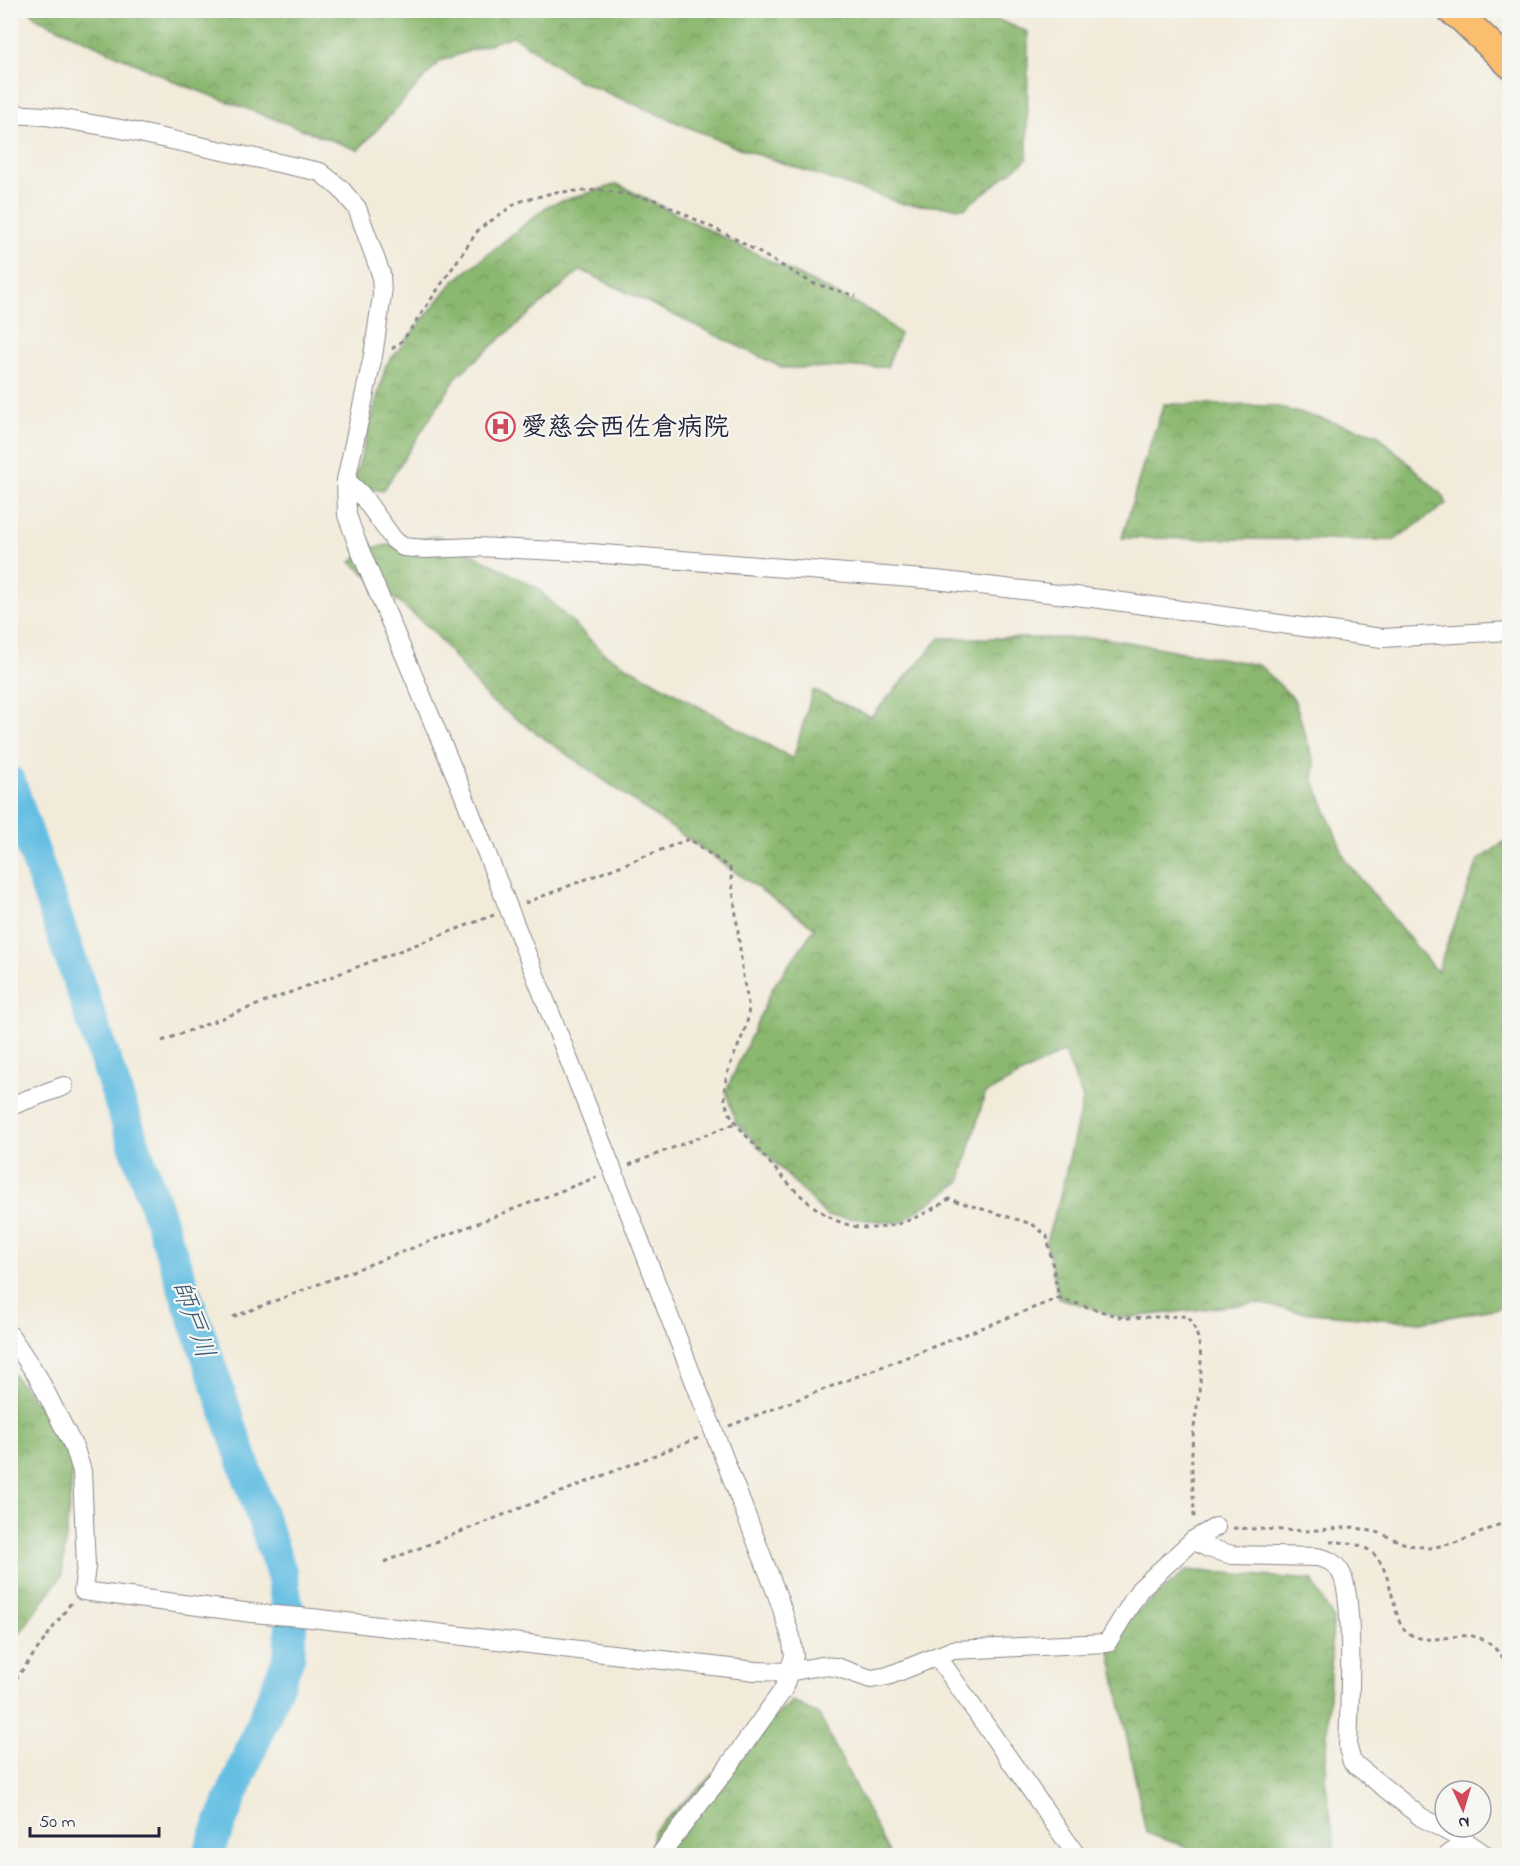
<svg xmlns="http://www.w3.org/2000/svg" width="1520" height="1866" font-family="'Indie Flower','Klee One',sans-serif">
	<defs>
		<pattern id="forest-crowns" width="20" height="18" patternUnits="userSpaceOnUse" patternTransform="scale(1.5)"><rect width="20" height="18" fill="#8bb86f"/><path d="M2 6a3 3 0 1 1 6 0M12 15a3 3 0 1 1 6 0" fill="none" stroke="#71955c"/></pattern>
	</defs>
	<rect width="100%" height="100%" fill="#f6f6f2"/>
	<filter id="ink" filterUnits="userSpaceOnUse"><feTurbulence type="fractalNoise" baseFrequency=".0167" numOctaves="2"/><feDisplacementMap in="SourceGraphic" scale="12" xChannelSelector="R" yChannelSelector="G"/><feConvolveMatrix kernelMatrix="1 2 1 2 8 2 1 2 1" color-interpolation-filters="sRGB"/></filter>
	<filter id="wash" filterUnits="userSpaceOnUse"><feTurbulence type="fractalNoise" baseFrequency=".008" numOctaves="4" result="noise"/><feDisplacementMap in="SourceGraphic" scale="24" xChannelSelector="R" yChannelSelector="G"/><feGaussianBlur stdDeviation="1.35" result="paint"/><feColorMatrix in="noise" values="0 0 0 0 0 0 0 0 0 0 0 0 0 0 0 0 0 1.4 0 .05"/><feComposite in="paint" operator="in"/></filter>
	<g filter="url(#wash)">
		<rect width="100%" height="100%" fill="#f2ebda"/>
		<path fill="url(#forest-crowns)" stroke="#566d55" stroke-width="1.5" d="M 30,11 L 977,11 L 1028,32 L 1027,159 L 965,208 L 903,204 L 733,146 L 577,80 L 513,36 L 440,61 L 358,150 L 180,84 L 36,18 Z
			M 617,184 L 876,314 L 900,334 L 887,367 L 783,368 L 581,270 L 458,375 L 383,491 L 353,486 L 386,365 L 453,282 L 549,205 Z
			M 1164,404 L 1274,406 L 1377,434 L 1444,497 L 1446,504 L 1395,540 L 1122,538 L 1143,465 Z
			M 439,536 L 537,588 L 605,654 L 793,759 L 813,690 L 871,717 L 940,638 L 1104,638 L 1259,665 L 1294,699 L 1315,765 L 1313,778 L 1346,861 L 1437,972 L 1478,861 L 1509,838 L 1510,1263 L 1499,1308 L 1420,1322 L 1300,1312 L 1257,1303 L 1123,1318 L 1059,1298 L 1046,1241 L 1060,1197 L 1083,1099 L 1064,1051 L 985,1094 L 960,1182 L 900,1223 L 827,1216 L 736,1123 L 726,1091 L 773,987 L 815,928 L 488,699 L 434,632 L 351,562 L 366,549 Z
			M 10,1371 L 75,1449 L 62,1575 L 11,1645 Z
			M 1187,1570 L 1312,1580 L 1333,1619 L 1325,1778 L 1336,1855 L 1209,1855 L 1146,1833 L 1107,1637 Z
			M 792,1701 L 819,1715 L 890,1855 L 651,1856 L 653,1831 Z"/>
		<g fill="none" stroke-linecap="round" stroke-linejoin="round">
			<path stroke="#66bfe3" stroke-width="32" d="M 10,782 L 282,1575 L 291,1626 L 289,1657 L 207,1856"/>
		</g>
	</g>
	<g filter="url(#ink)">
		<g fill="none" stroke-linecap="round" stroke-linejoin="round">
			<defs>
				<path id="street" d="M 10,114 L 45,116 L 121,129 L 320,172 L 340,188 L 357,208 L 381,274 L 382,295 L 373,356 L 346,480 L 347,515 L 357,543 L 460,786 L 613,1171 L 779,1600 L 791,1637 L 794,1656 L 783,1690 L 725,1771 L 659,1856
					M 346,480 L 361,494 L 394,540 L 403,547 L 425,549 L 476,547 L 578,552 L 936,580 L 1101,599 L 1382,638 L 1510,631
					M 10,1106 L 64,1086
					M 10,1335 L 38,1377 L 75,1449 L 82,1471 L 86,1566 L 83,1591 L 252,1613 L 312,1618 L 755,1671 L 788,1672 L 821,1666 L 836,1667 L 871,1679 L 888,1676 L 953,1650 L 1107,1643 L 1140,1589 L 1193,1540 L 1216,1527
					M 1193,1540 L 1208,1548 L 1232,1555 L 1317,1557 C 1327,1559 1334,1562 1340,1571 C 1356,1595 1349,1714 1348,1748 L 1352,1762 L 1421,1817 L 1465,1841 L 1487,1856
					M 937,1656 L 1077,1856
					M 1447,1856 L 1465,1841"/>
				<path id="primary" d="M 1451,10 L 1461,17 L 1510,64"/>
			</defs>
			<use href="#street" stroke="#8a868a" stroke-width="20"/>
			<use href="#primary" stroke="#8a868a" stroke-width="31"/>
			<path stroke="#8a868a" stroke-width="3" stroke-dasharray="4.5 4.5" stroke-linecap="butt" d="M 392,349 L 404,339 L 479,229 L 518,202 L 556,192 L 602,190 L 655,200 L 734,238 L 812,283 L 856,296
				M 525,903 L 689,839 L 730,868 C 735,904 739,940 743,976 C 745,989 750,1005 748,1017 C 743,1045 721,1070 725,1100 C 728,1119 752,1141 764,1156 C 823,1226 864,1254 949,1199 L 1032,1224 L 1047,1236 L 1059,1298 L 1123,1318 L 1188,1316 C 1214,1355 1193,1408 1192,1451 C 1191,1474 1194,1497 1194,1520
				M 162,1041 L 494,915
				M 629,1165 L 736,1123
				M 233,1317 L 597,1177
				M 729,1426 L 1059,1298
				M 1233,1528 L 1306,1531 L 1353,1527 L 1380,1533 L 1408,1545 L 1430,1548 L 1459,1542 L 1510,1520
				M 1330,1542 C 1378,1541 1384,1562 1394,1603 C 1396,1611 1399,1623 1404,1629 C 1425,1651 1455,1629 1480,1638 C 1492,1643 1502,1656 1510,1666
				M 384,1562 L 698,1438
				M 10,1687 L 71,1603"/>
			<use href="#street" stroke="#fff" stroke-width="18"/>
			<use href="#primary" stroke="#fbbd6e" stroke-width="28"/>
		</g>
	</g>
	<defs>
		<symbol id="hospital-ring" viewBox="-11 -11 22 22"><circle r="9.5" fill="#f6f6f2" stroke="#d1495b" stroke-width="1.5"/><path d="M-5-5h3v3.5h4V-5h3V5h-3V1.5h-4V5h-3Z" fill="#d1495b"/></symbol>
	</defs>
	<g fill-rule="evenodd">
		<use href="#hospital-ring" x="484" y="410" width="33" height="33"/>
	</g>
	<g text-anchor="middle" stroke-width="4.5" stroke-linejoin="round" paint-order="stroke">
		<g font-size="26" font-weight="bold" fill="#22223b" stroke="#f6f6f2" text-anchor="start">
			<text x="521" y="435">愛慈会西佐倉病院</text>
		</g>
		<g font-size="27" font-style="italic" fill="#3a5976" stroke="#f6f6f2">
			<text transform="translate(194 1319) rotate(71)" y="9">師戸川</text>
		</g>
	</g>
	<rect width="1520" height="1866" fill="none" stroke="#f6f6f2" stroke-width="36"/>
	<g transform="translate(1463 1809) rotate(176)"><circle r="28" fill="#f6f6f2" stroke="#a1a1a9" stroke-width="1.5"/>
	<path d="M0-4.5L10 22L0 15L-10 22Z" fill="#d1495b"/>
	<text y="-9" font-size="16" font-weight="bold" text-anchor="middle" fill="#22223b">N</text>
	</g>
	<path d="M30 1827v9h129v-9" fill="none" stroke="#22223b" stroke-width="3"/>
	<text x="39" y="1827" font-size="18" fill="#22223b" stroke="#f6f6f2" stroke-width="4.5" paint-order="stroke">50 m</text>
</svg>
